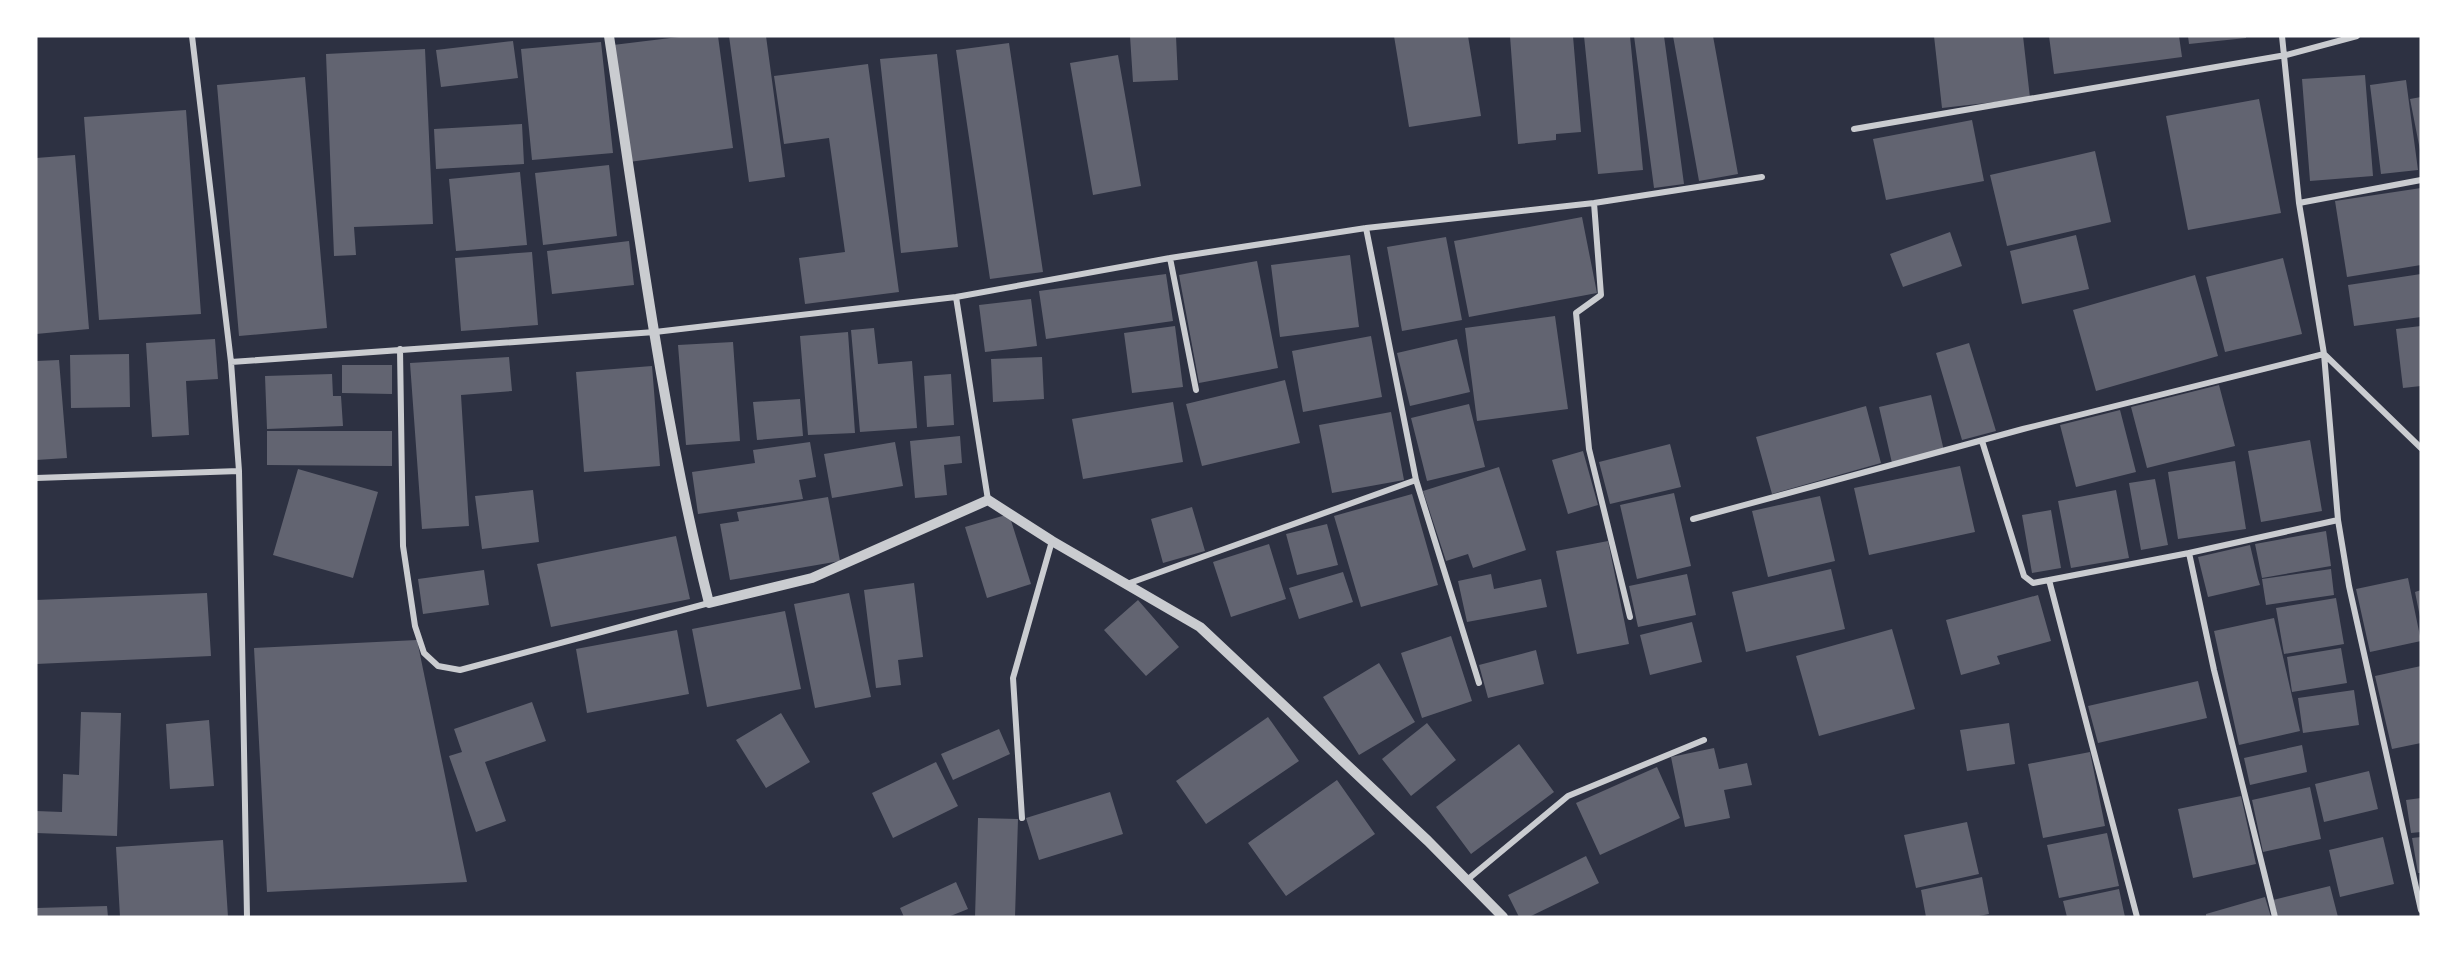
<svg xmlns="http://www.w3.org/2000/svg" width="2457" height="953" font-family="Lora,serif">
	<rect width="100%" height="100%" fill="#2d3142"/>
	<path fill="#626471" d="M 687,36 L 718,36 L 733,148 L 629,162 L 613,45 Z
		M 729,36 L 766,36 L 785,177 L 749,182 Z
		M 1130,36 L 1176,36 L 1178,80 L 1133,82 Z
		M 1394,36 L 1468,36 L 1481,116 L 1409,127 Z
		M 1510,36 L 1573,36 L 1581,132 L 1556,134 L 1556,140 L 1518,144 Z
		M 1584,36 L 1630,36 L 1643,170 L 1598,174 Z
		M 1634,36 L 1664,36 L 1684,184 L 1654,188 Z
		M 1673,36 L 1713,36 L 1738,174 L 1699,181 Z
		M 1934,36 L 2023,36 L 2030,98 L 1942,108 Z
		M 2049,36 L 2179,36 L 2182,57 L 2054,74 Z
		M 2188,36 L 2246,36 L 2246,38 L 2189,44 Z
		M 513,41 L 518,78 L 441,87 L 436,50 Z
		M 601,42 L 613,153 L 532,160 L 521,49 Z
		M 1009,43 L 1043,272 L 990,279 L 956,50 Z
		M 425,49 L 433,224 L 354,227 L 356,255 L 334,256 L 326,54 Z
		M 937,54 L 958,247 L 901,253 L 880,59 Z
		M 1118,55 L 1141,186 L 1093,195 L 1070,63 Z
		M 868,64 L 899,292 L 805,304 L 799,258 L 845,252 L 829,138 L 784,144 L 774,76 Z
		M 2365,75 L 2373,176 L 2310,181 L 2302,79 Z
		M 305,77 L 327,328 L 239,336 L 217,85 Z
		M 2406,80 L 2418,170 L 2381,174 L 2370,85 Z
		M 2421,97 L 2421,150 L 2420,150 L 2410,99 Z
		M 2259,99 L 2281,213 L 2188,230 L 2166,116 Z
		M 186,110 L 201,314 L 99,320 L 84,117 Z
		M 1972,120 L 1984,181 L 1886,200 L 1873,139 Z
		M 522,124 L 524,164 L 436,169 L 434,129 Z
		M 2095,151 L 2111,222 L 2007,246 L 1990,175 Z
		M 75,155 L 89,329 L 36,334 L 36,158 Z
		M 609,165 L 617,236 L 543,245 L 535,173 Z
		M 520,172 L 527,245 L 456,251 L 449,179 Z
		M 2421,188 L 2421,265 L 2347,277 L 2335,201 Z
		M 1582,217 L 1597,293 L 1469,317 L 1454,241 Z
		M 1950,232 L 1962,266 L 1903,287 L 1890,254 Z
		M 2076,235 L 2089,289 L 2022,304 L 2010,251 Z
		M 1446,237 L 1462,320 L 1402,331 L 1387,247 Z
		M 629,241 L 634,285 L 552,294 L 547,251 Z
		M 532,252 L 538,325 L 461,331 L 455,258 Z
		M 1350,255 L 1359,327 L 1280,337 L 1271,265 Z
		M 2283,258 L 2302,334 L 2225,352 L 2206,277 Z
		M 1257,261 L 1278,368 L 1199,383 L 1179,275 Z
		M 1166,274 L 1173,321 L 1046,339 L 1039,291 Z
		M 2421,274 L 2421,317 L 2354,326 L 2348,285 Z
		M 2195,275 L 2218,356 L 2096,391 L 2073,310 Z
		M 1031,299 L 1037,346 L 985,352 L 979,305 Z
		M 1555,316 L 1568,409 L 1477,421 L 1465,328 Z
		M 1175,326 L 1183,387 L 1132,393 L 1124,333 Z
		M 2421,326 L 2421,386 L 2403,388 L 2396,329 Z
		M 874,328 L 878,364 L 912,361 L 917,428 L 860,432 L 851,330 Z
		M 848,332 L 855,433 L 808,435 L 800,336 Z
		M 1371,336 L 1382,397 L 1303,412 L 1292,351 Z
		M 215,339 L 218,379 L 186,381 L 189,435 L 152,437 L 146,343 Z
		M 1457,339 L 1470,392 L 1410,406 L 1397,353 Z
		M 733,342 L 740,441 L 686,445 L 678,345 Z
		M 1969,343 L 1996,431 L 1962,440 L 1936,353 Z
		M 129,354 L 130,407 L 71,408 L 70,355 Z
		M 509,357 L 512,391 L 461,395 L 469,526 L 422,529 L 410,363 Z
		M 1042,357 L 1044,399 L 993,402 L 991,359 Z
		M 59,360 L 67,458 L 36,460 L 36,361 Z
		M 342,365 L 392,365 L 392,394 L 342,393 Z
		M 652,366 L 660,466 L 584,472 L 576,372 Z
		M 332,374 L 333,396 L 341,396 L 343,426 L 267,429 L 265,376 Z
		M 951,374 L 954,425 L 927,427 L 924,376 Z
		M 1285,380 L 1300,443 L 1202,466 L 1186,404 Z
		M 2219,385 L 2235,446 L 2147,468 L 2131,407 Z
		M 1931,395 L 1944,451 L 1892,463 L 1879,407 Z
		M 800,399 L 803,436 L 757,440 L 753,402 Z
		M 1173,402 L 1183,462 L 1083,479 L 1072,419 Z
		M 1469,404 L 1485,467 L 1427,481 L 1411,418 Z
		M 1866,406 L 1881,463 L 1772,494 L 1756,437 Z
		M 2120,410 L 2136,472 L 2076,487 L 2060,425 Z
		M 1391,412 L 1404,480 L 1332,493 L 1319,425 Z
		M 267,431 L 392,431 L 392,466 L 267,465 Z
		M 960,436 L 962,463 L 944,465 L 947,495 L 915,498 L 910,441 Z
		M 2310,440 L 2322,511 L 2261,522 L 2248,451 Z
		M 810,442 L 816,477 L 799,480 L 803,499 L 698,514 L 692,472 L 755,463 L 753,450 Z
		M 895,442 L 903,486 L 832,498 L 824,454 Z
		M 1670,444 L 1681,487 L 1610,504 L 1599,462 Z
		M 1583,451 L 1598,505 L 1568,514 L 1552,460 Z
		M 2235,461 L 2246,529 L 2178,539 L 2168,472 Z
		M 1960,466 L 1975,532 L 1869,555 L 1854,488 Z
		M 1499,467 L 1526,550 L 1473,568 L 1468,554 L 1446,561 L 1423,491 Z
		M 298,469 L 378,492 L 353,578 L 273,555 Z
		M 2155,479 L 2168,545 L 2141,550 L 2129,483 Z
		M 533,490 L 539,542 L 482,549 L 475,496 Z
		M 2116,490 L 2129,558 L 2071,568 L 2058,501 Z
		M 1674,493 L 1691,566 L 1637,579 L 1620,505 Z
		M 1412,494 L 1438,585 L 1361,607 L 1334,516 Z
		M 1820,496 L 1835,561 L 1768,577 L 1752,511 Z
		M 828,497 L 840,561 L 730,580 L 720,524 L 739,521 L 737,512 Z
		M 1192,507 L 1205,551 L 1163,563 L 1151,519 Z
		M 2051,510 L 2061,568 L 2032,573 L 2022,515 Z
		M 1009,514 L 1031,584 L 987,598 L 965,527 Z
		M 1327,524 L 1338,565 L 1297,575 L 1286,534 Z
		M 2326,531 L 2331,566 L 2262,578 L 2255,544 Z
		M 676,536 L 690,599 L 551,627 L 537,564 Z
		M 1608,541 L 1629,644 L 1577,654 L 1556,551 Z
		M 1269,544 L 1286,599 L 1231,617 L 1213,562 Z
		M 2250,545 L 2258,579 L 2255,580 L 2258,579 L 2260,585 L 2208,597 L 2198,557 Z
		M 1831,569 L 1845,629 L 1746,652 L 1732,592 Z
		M 2331,569 L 2334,595 L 2266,605 L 2262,579 Z
		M 484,570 L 489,605 L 423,614 L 418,579 Z
		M 1343,572 L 1353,602 L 1299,619 L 1289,588 Z
		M 1491,574 L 1494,589 L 1541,579 L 1547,607 L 1467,622 L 1458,581 Z
		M 1687,574 L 1696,615 L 1638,627 L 1629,586 Z
		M 2408,578 L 2421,641 L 2370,652 L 2356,589 Z
		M 914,583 L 923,657 L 898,660 L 901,685 L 876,688 L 864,590 Z
		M 2421,590 L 2421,617 L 2420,617 L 2415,592 Z
		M 207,593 L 211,656 L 36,664 L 36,600 Z
		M 849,593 L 871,697 L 815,708 L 794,604 Z
		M 2038,595 L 2051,641 L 1997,656 L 2000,664 L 1961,675 L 1946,620 Z
		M 2336,598 L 2344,644 L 2284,654 L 2276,608 Z
		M 1138,600 L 1179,647 L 1146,676 L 1104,630 Z
		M 785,611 L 801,689 L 707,707 L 692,629 Z
		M 2274,618 L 2300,731 L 2239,745 L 2214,631 Z
		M 1692,622 L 1702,662 L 1650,675 L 1640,635 Z
		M 1892,629 L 1915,709 L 1819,736 L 1796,656 Z
		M 677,630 L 689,694 L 587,713 L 576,649 Z
		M 1451,636 L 1472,701 L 1422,718 L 1401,653 Z
		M 417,640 L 467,882 L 267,892 L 254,648 Z
		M 2341,648 L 2347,683 L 2292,692 L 2287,657 Z
		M 1536,650 L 1544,684 L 1488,698 L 1479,665 Z
		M 1379,663 L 1415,722 L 1359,755 L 1323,697 Z
		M 2421,666 L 2421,743 L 2392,749 L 2375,676 Z
		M 2198,681 L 2207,718 L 2098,743 L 2088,706 Z
		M 2354,690 L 2359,725 L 2303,733 L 2298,698 Z
		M 532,702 L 546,741 L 485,762 L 506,821 L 476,832 L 449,756 L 462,752 L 454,729 Z
		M 81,712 L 121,713 L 117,836 L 36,833 L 36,811 L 62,812 L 63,774 L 79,775 Z
		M 781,713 L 810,762 L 766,788 L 736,740 Z
		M 1268,717 L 1299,761 L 1206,824 L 1176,781 Z
		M 209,720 L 214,786 L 170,789 L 166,724 Z
		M 1427,723 L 1456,760 L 1411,796 L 1382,759 Z
		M 2009,723 L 2015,764 L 1967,771 L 1960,730 Z
		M 999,729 L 1010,754 L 953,780 L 941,754 Z
		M 1519,744 L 1554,792 L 1471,854 L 1436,807 Z
		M 2302,745 L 2307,772 L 2250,785 L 2244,758 Z
		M 1714,748 L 1719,769 L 1747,763 L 1752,785 L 1724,790 L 1730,818 L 1685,827 L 1671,757 Z
		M 2090,752 L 2105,826 L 2043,838 L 2028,764 Z
		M 936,762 L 958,806 L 893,838 L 872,793 Z
		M 1657,767 L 1680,818 L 1600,855 L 1576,803 Z
		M 2369,771 L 2378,809 L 2324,822 L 2315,784 Z
		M 1337,780 L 1375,834 L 1286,896 L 1248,843 Z
		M 2310,787 L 2321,839 L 2263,852 L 2252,800 Z
		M 1110,792 L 1123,834 L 1039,860 L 1026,818 Z
		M 2241,796 L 2256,864 L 2193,878 L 2178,809 Z
		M 2421,798 L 2421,832 L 2411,833 L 2406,800 Z
		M 978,818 L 1018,819 L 1015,917 L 975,917 Z
		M 1967,822 L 1979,874 L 1916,888 L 1904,835 Z
		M 2107,833 L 2119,886 L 2059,898 L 2047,845 Z
		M 2383,837 L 2394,884 L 2340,897 L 2329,850 Z
		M 2421,837 L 2421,873 L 2418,873 L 2412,838 Z
		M 223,840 L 228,917 L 120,917 L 116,847 Z
		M 1586,856 L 1599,883 L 1529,917 L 1519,917 L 1508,895 Z
		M 1982,877 L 1989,914 L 1974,917 L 1926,917 L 1921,890 Z
		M 956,882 L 968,909 L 948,917 L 904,917 L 900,908 Z
		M 2330,886 L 2338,917 L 2278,917 L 2273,900 Z
		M 2119,889 L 2125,917 L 2067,917 L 2063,901 Z
		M 2265,897 L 2271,917 L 2206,917 L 2206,914 Z
		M 107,906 L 108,917 L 36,917 L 36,908 Z"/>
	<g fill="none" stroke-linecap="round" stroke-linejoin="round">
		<path stroke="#caccd0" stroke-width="6" d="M 192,36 L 231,362 L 239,471 L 247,917
			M 2282,36 L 2299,203 L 2324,354 L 2338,520 L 2349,586 L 2421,910
			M 1854,129 L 2286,55 L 2357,36
			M 1594,203 L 1601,295 L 1576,313 L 1589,449 L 1630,617
			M 2299,203 L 2421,180
			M 1366,228 L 1416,480 L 1479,683
			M 1170,258 L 1196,390
			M 956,297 L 988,500
			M 400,349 L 403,546 L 415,626 L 424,653 L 438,666 L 460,670 L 709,603
			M 231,362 L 655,332 L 956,297 L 1170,258 L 1366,228 L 1594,203 L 1762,177
			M 1982,441 L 2024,576 L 2033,583 L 2049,580
			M 36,478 L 239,471
			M 1693,519 L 2023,429 L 2324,354 L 2421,448
			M 1127,584 L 1416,480
			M 1022,818 L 1013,678 L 1052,541
			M 1467,880 L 1568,796 L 1704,740
			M 2137,917 L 2049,580 L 2189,553
			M 2275,917 L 2214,670 L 2189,553 L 2338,520"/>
		<path stroke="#caccd0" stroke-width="10" d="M 609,36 C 638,225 662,418 709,603 L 812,578 L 988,500 L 1052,541 L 1200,627 L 1428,841 L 1503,917"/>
	</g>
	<rect width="2457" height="953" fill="none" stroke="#ffffff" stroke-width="75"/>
</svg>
